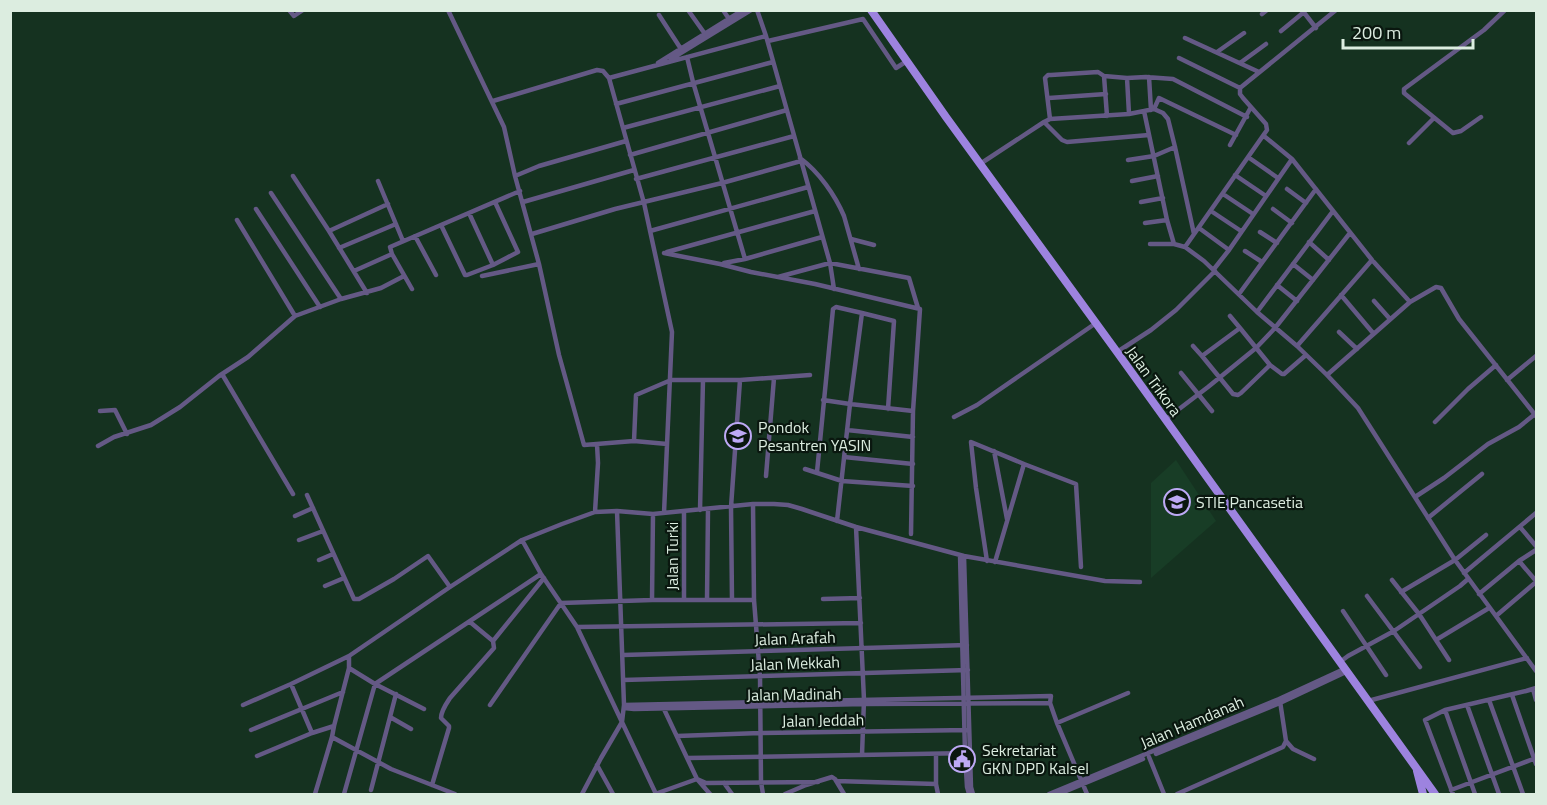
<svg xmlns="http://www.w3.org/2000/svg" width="1547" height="805" font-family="'Titillium Web',sans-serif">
	<rect width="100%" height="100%" fill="#153220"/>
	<path fill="#183d26" d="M 1176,460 L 1216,521 L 1151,578 L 1151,483 Z"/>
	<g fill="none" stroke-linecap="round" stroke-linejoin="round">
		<path stroke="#645985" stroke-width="4.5" d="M 289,10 L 294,16 L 303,10
			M 448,10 L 504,127 L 515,176 L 539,264 L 559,355 L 584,445 L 634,441 L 667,444
			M 688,10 L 705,34
			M 723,10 L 729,19
			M 757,10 L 766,36 L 830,263 L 834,289
			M 1302,10 L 1316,28
			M 1262,14 L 1267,10
			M 659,15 L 681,49
			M 1281,31 L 1304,12
			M 1185,38 L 1259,72
			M 768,41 L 863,19 L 896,68 L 907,61
			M 1217,52 L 1244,33
			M 687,57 L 693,82 L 745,259
			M 1179,58 L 1240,88
			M 671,59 L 751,10
			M 658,63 L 743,10
			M 1240,63 L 1266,44
			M 1104,76 L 1107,116
			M 1149,77 L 1151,110
			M 1127,78 L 1129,114
			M 1049,98 L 1106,94
			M 493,101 L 597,70 L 603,71 L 609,78
			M 616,104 L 773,62
			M 1154,109 L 1159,98 L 1236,135
			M 1144,111 L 1167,220 L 1174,244
			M 1481,117 L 1461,131 L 1453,133 L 1404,93 L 1404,89 L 1484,30 L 1505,10
			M 1050,119 L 1129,114 L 1154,109 L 1163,113 L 1168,119 L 1175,147 L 1194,234
			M 1044,122 L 1062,140 L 1067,142 L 1149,135
			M 623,128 L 780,86
			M 1264,136 L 1292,159 L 1372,260 L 1410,302
			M 1409,143 L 1434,118
			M 1230,145 L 1251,107
			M 630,155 L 787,110
			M 1248,157 L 1278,178
			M 800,158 C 819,172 835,195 844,216 L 859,269
			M 1128,160 L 1154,156 L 1175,147
			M 980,164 L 1044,122 L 1050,119 L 1045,78 L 1048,75 L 1051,75 L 1098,72 L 1104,76 L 1127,78 L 1146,77 L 1173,79 L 1247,117
			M 1235,175 L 1266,196
			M 293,176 L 329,231 L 367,293
			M 515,176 L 539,166 L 626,141
			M 636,179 L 794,136
			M 378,181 L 403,241
			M 1132,181 L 1158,176
			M 1287,189 L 1306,203
			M 271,193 L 341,299
			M 1223,194 L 1253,214
			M 523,202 L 634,170
			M 1141,202 L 1163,198
			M 256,209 L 320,307
			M 1273,209 L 1292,223
			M 1211,211 L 1241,231
			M 469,213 L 493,265
			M 237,220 L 295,316
			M 1145,223 L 1167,220
			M 441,225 L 465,275 L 467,275 L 493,265 L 518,252 L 495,202
			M 1199,228 L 1229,250
			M 329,231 L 388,204
			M 650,231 L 808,187
			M 1260,232 L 1277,243
			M 532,234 L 615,209 L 722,183 L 801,161
			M 415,236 L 436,275
			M 851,239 L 874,245
			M 1309,242 L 1329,260
			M 1150,244 L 1174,244 L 1185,247 L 1204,261 L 1257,312 L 1297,346 L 1327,375 L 1358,408 L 1455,560 L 1536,671
			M 1185,247 L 1267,130 L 1266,124 L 1243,98 L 1240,94 L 1240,88 L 1336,10
			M 339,248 L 396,224
			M 1245,251 L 1262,262
			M 667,252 L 815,211
			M 664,253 L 720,264 L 751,272 L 815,284 L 920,309 L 913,411 L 911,534
			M 724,263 L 745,259 L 822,237
			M 1293,264 L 1313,280
			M 1214,269 L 1229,250 L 1292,159
			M 354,271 L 392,254
			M 482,276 L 539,264
			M 778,277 L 830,263 L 909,278 L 918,308
			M 1277,285 L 1297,301
			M 412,289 L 392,254 L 390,247 L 520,191
			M 1239,294 L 1316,189
			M 1341,295 L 1373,333
			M 1374,301 L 1390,319
			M 1257,312 L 1333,211
			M 1230,316 L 1240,328
			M 1240,328 L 1270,365 L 1241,393 L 1238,395 L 1233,394 L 1202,356 Z
			M 1339,332 L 1357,349
			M 1193,346 L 1202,356
			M 1297,346 L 1372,260
			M 1117,352 L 1151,330 L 1176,310 L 1215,271
			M 1270,365 L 1282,374 L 1284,374 L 1306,355
			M 1181,373 L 1212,411
			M 222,374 L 293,494
			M 1327,375 L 1410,302 L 1436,287 L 1441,288 L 1459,319 L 1536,416
			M 1507,380 L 1536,356
			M 823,400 L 850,404 L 862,313 L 894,321 L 888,409
			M 100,411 L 115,410 L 127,434
			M 954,417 L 977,405 L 1096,323
			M 1166,419 L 1208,387 L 1256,348 L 1275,328 L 1350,233
			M 1435,422 L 1468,389 L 1496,365
			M 847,430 L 913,437
			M 634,441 L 636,395 L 671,380 L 703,380
			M 597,444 L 598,463 L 595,512 L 617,511 L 653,514 L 753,504 L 774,504 L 788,505 L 802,509 L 856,527 L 964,556 L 1105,581 L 1140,582
			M 98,446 L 114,437 L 151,425 L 180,407 L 219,376 L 248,357 L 295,316 L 341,299 L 381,288 L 404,276
			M 994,451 L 1007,519
			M 844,457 L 913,464
			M 1024,464 L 1076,484 L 1081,567
			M 805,469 L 842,481 L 913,486
			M 817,472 L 833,309 L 836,307 L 862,313
			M 766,476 L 774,378
			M 307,495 L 354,599 L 359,599 L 394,579 L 428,556 L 450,587
			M 1415,497 L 1444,478 L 1488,444 L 1519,427 L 1535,414
			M 753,504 L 754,600 L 760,676 L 761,782 L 763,794
			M 700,510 L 703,380 L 740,380 L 810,375
			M 684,511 L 684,600
			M 595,512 L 562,524 L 522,540 L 541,574 L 577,627 L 656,794
			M 664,513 L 672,332 L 644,203 L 609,78 L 766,36
			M 295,516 L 313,508
			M 1428,518 L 1482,474
			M 837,521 L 850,404 L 913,411
			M 856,527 L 864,700 L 862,755
			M 1520,527 L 1536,546
			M 299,540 L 323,531
			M 960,555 L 965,753 L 967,787 L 969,794
			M 964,556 L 971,787 L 973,794
			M 319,560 L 333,554
			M 987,561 L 976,488 L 971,442 L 1024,464 L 995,562
			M 1519,561 L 1536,581
			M 1464,573 L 1536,513
			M 1392,580 L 1419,614 L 1449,660
			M 325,586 L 344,578
			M 1401,592 L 1455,560 L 1486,535
			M 1479,594 L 1519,561 L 1536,550
			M 1367,596 L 1420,667
			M 823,599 L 860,598
			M 652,600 L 653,514
			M 707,600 L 708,509
			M 732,600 L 731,507 L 740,380
			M 1343,611 L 1386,675
			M 1496,616 L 1536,582
			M 470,622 L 493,641
			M 577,627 L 861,623
			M 1436,640 L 1489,608
			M 623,655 L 967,645
			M 349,656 L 349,668 L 375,684 L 541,574
			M 1340,662 L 1348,656 L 1394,631 L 1460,586 L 1468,579
			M 349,668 L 334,726 L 332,737 L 391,769 L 455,794
			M 623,680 L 968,670
			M 291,684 L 312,733 L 334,726
			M 1533,689 L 1536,700
			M 1512,695 L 1536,764
			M 1489,700 L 1523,794
			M 1280,701 L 1286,741 L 1293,749 L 1314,759
			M 1368,701 L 1527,658
			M 243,705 L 291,684 L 349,656 L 450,587 L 522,540
			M 490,705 L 561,603 L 652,600 L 754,600
			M 624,705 L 1051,696 L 1050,703 L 1057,723 L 1087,794
			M 1467,705 L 1499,794
			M 663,707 L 697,779 L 706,783 L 818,782
			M 624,708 L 634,709 L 864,704 L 1050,703
			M 1445,710 L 1475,794
			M 390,717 L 411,729
			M 1057,723 L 1128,693
			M 251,730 L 343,692
			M 677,736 L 760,733 L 969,730
			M 936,754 L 936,784
			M 1156,754 L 1280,703 L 1346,672
			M 257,756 L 312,733
			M 1149,757 L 1164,794
			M 688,758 L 970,753
			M 597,765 L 613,794
			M 836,781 L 936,784 L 938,794
			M 724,783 L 732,794
			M 432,785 L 449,728 L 449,726 L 441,718 C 441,711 446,704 450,698 L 494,648 L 493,641 L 544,578
			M 371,790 L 396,694
			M 1451,790 L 1536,758
			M 315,794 L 332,737
			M 344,794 L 375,684 L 424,709
			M 582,794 L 601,758 L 622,722 L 624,705 L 617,511
			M 655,794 L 697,779 L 710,794
			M 785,794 L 806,785 L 832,777 L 835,779 L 844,794
			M 1049,794 L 1279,699 L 1344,669
			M 1059,794 L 1143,759
			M 1177,794 L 1283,747 L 1286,741
			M 1453,794 L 1425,720 L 1445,710 L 1526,691 L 1536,688"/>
		<path stroke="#9d83df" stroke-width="8" d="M 871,10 L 946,117 L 1117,352 L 1435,794
			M 1417,771 L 1423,794"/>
	</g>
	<defs>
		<symbol id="school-ring" viewBox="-11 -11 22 22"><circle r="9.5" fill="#0a170f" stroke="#bda9f5" stroke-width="1.5"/><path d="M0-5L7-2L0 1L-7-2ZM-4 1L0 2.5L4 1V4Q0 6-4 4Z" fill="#bda9f5"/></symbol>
		<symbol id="university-ring" viewBox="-11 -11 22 22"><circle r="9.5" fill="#0a170f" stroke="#bda9f5" stroke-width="1.5"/><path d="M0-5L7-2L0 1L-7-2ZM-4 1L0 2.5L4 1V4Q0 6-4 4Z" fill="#bda9f5"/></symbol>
		<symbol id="civic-ring" viewBox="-11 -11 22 22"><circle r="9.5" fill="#0a170f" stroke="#bda9f5" stroke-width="1.5"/><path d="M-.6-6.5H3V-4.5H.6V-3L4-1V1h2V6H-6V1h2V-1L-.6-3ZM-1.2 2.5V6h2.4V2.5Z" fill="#bda9f5"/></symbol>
	</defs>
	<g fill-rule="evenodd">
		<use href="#school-ring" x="723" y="421" width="30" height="30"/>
		<use href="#university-ring" x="1162" y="487" width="30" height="30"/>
		<use href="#civic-ring" x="947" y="744" width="30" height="30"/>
	</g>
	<g text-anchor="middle" stroke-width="4.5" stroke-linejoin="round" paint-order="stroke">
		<g font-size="16" fill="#dcede0" stroke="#0a170f">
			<text transform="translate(1154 381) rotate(54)" y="6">Jalan Trikora</text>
			<text transform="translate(672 556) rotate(-90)" y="6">Jalan Turki</text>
			<text transform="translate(795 638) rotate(-2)" y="6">Jalan Arafah</text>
			<text transform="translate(795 663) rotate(-2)" y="6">Jalan Mekkah</text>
			<text transform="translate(794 694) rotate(-1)" y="6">Jalan Madinah</text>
			<text transform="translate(823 720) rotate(-1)" y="6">Jalan Jeddah</text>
			<text transform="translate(1192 722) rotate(-23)" y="6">Jalan Hamdanah</text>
		</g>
		<g font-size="16" fill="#dcede0" stroke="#0a170f" text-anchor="start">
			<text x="758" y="433">Pondok<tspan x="758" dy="18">Pesantren YASIN</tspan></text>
			<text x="1196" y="508">STIE Pancasetia</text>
			<text x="982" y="756">Sekretariat<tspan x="982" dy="18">GKN DPD Kalsel</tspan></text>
		</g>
	</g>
	<rect width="1547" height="805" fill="none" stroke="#dcede0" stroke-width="24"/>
	<path d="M1343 39v9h130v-9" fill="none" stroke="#dcede0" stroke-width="3"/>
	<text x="1352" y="39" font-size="18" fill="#dcede0" stroke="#0a170f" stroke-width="4.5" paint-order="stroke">200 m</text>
</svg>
